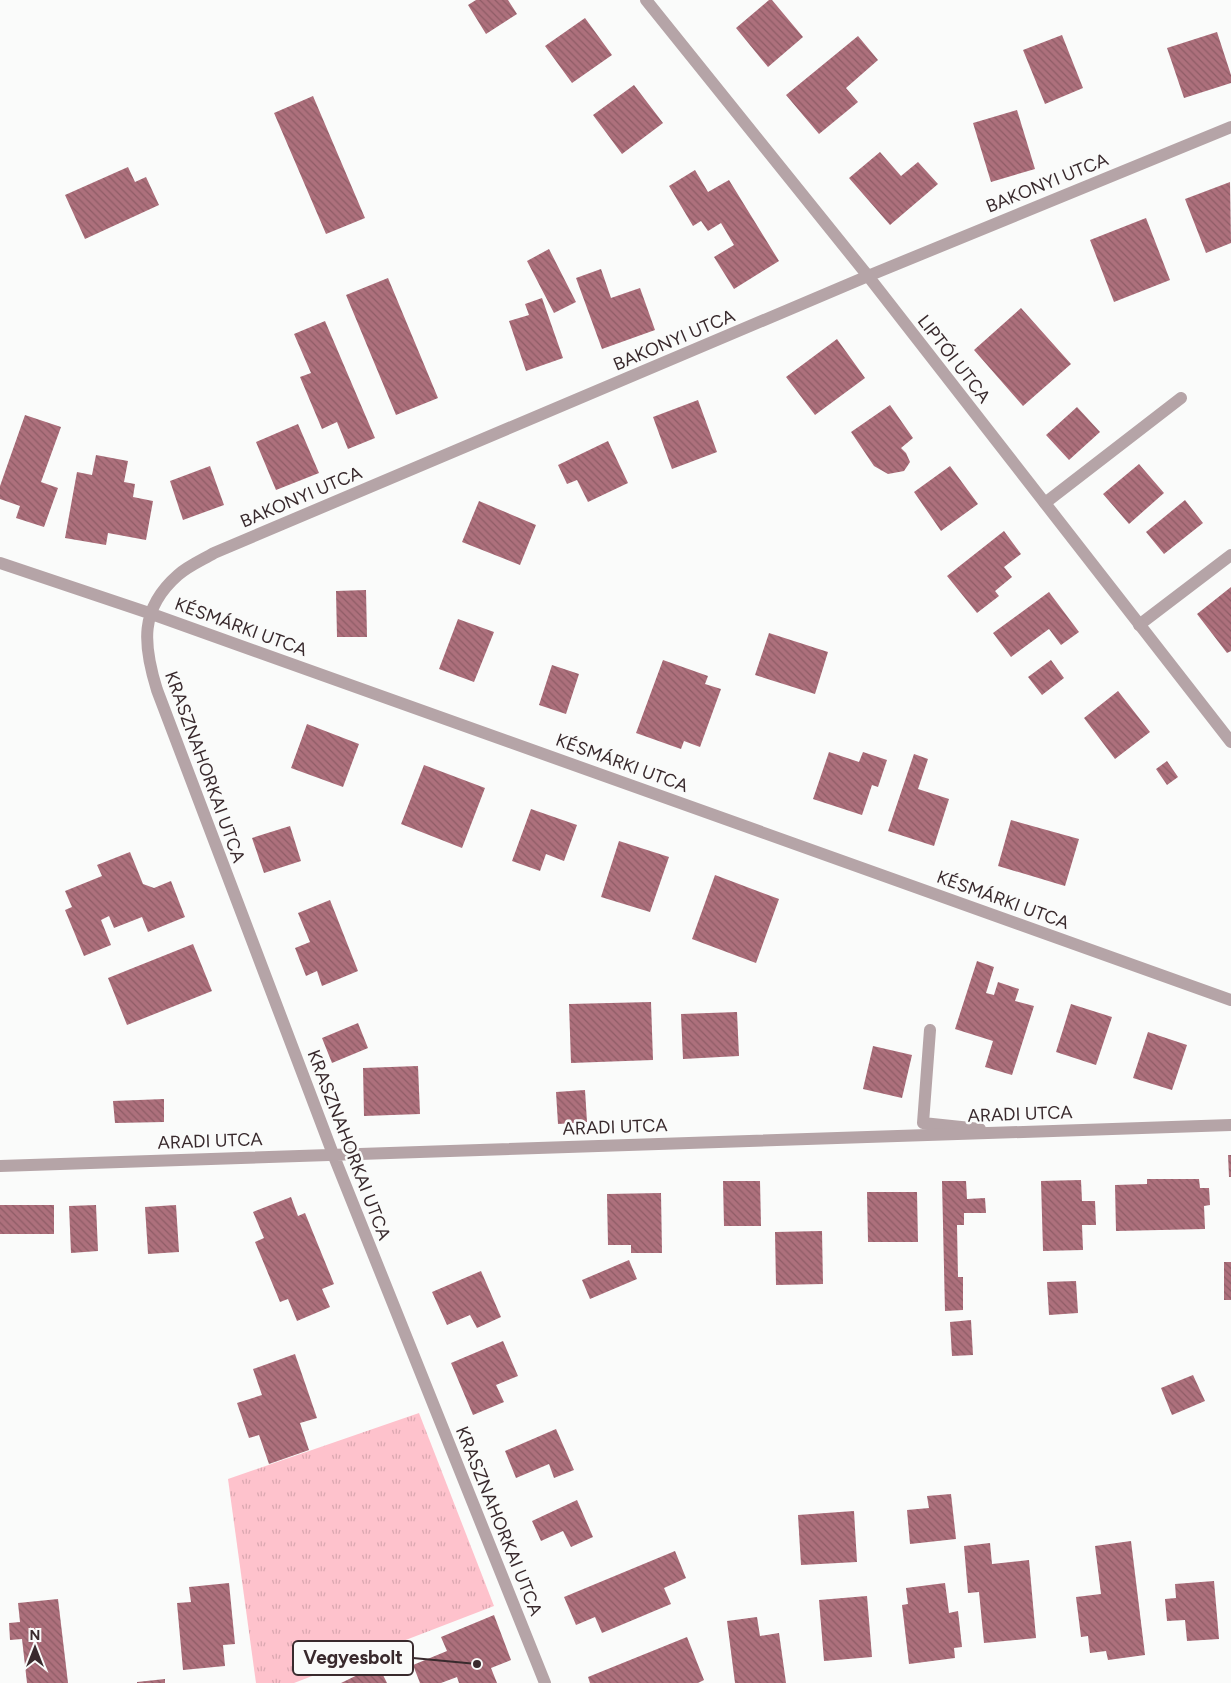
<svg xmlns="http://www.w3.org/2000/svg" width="1231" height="1683" font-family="Figtree,sans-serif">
	<defs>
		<pattern id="grass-tufts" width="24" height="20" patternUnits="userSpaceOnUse" patternTransform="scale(1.25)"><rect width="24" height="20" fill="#fec2cc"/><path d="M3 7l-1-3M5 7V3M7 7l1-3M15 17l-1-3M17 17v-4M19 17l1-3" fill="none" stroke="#daa7b0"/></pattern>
		<pattern id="building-back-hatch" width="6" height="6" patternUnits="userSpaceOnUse" patternTransform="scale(1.25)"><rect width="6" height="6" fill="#ad707c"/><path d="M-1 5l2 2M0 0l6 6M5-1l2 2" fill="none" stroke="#8e5c66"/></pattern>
	</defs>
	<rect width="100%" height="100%" fill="#fafbfa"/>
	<path fill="url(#grass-tufts)" d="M 419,1413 L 494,1606 L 294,1683 L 256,1683 L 228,1479 Z"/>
	<path fill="url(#building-back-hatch)" d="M 476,0 L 508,0 L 517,14 L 486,34 L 468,5 Z
		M 769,0 L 772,0 L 803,37 L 768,67 L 736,28 Z
		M 585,18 L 612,55 L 572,83 L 545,46 Z
		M 1217,32 L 1231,75 L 1231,83 L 1184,98 L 1167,48 Z
		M 1062,35 L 1083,88 L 1045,104 L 1023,50 Z
		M 858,36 L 878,60 L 846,88 L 858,102 L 819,134 L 786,95 Z
		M 634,85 L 663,123 L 622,154 L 593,115 Z
		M 313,96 L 365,218 L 326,234 L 274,113 Z
		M 1017,110 L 1035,169 L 991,182 L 973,123 Z
		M 880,152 L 901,176 L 918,162 L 938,184 L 890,225 L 849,178 Z
		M 128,167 L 135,182 L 146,177 L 159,205 L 85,239 L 65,195 Z
		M 695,170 L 708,192 L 729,180 L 779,261 L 734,289 L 714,257 L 734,245 L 721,223 L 708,231 L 701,221 L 693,226 L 669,186 Z
		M 1230,182 L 1231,243 L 1206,253 L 1185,199 Z
		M 1146,218 L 1170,280 L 1114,302 L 1090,240 Z
		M 549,249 L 576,302 L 554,313 L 527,261 Z
		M 601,269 L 611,298 L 640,288 L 655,330 L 602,349 L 576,278 Z
		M 388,278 L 438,398 L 396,415 L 346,295 Z
		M 542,298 L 563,358 L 526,371 L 509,321 L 529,315 L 525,304 Z
		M 1021,308 L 1071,364 L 1023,406 L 974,350 Z
		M 325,321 L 375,438 L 348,449 L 337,422 L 322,429 L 300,377 L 311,373 L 294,334 Z
		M 837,339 L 865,378 L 815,415 L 786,377 Z
		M 698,400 L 717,452 L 672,469 L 653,417 Z
		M 890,405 L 913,438 L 901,448 L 906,453 L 910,462 L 904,471 L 888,474 L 874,466 L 851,432 Z
		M 1077,407 L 1100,432 L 1069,460 L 1046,435 Z
		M 25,415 L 61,427 L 41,482 L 58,488 L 44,527 L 16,518 L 20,506 L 0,499 L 0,486 Z
		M 298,424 L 319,473 L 276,490 L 256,442 Z
		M 608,441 L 628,483 L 588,502 L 577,480 L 567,484 L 558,465 Z
		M 96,455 L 128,461 L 124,482 L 135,484 L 133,497 L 153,501 L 146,540 L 108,533 L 106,545 L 65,538 L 77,472 L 92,475 Z
		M 1139,464 L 1164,493 L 1129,524 L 1103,494 Z
		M 210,466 L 224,505 L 183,520 L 170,481 Z
		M 950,466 L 978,504 L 941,531 L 914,492 Z
		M 1185,500 L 1203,523 L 1164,554 L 1146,532 Z
		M 479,501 L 536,525 L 520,565 L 462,542 Z
		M 1004,531 L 1021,554 L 1004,567 L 1012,577 L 995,591 L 999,596 L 977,613 L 947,576 Z
		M 1231,587 L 1231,651 L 1227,653 L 1197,614 Z
		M 366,590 L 367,637 L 337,637 L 336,591 Z
		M 1049,592 L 1079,632 L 1061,645 L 1049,629 L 1011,657 L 993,633 Z
		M 458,619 L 494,632 L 474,682 L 439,669 Z
		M 769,633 L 828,652 L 815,694 L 755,675 Z
		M 663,660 L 708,676 L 705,684 L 721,689 L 700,747 L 684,741 L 681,749 L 636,733 Z
		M 1051,660 L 1064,678 L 1042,695 L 1028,677 Z
		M 552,665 L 579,674 L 566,714 L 539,705 Z
		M 1118,691 L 1150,732 L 1115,759 L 1084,718 Z
		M 307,724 L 359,744 L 343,787 L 291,768 Z
		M 829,752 L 859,762 L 863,752 L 887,760 L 878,787 L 872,785 L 862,815 L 813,799 Z
		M 914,754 L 928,759 L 918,789 L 949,799 L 934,846 L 888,831 Z
		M 1167,761 L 1178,777 L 1167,785 L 1156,769 Z
		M 424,765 L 485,788 L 462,848 L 401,824 Z
		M 531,809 L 577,825 L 564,861 L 546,854 L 540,871 L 512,861 Z
		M 1011,820 L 1079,839 L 1065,886 L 998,866 Z
		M 290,826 L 301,861 L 264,873 L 252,838 Z
		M 619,841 L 669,857 L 650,912 L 601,897 Z
		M 130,852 L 143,884 L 154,888 L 171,881 L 185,917 L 148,932 L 142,917 L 114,928 L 109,916 L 101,920 L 111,945 L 84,956 L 65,910 L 72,907 L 65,891 L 102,876 L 97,865 Z
		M 715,875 L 779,899 L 756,963 L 692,939 Z
		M 330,900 L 358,971 L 322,986 L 317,971 L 306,976 L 295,948 L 310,942 L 298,913 Z
		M 193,944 L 212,991 L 127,1025 L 108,978 Z
		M 977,961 L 994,967 L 986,993 L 994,995 L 998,982 L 1019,989 L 1015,1001 L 1034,1006 L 1012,1075 L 985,1067 L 993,1041 L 955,1029 Z
		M 651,1002 L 653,1060 L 571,1063 L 569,1004 Z
		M 1071,1004 L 1112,1017 L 1096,1065 L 1056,1052 Z
		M 737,1012 L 739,1056 L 683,1059 L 681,1014 Z
		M 358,1023 L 368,1048 L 332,1063 L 322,1038 Z
		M 1148,1032 L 1187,1045 L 1172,1090 L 1133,1078 Z
		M 873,1046 L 912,1055 L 902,1098 L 863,1089 Z
		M 418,1066 L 420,1114 L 364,1116 L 363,1068 Z
		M 585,1090 L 587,1122 L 558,1124 L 556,1092 Z
		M 164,1099 L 164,1122 L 115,1123 L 113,1101 Z
		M 1228,1155 L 1231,1155 L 1231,1177 L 1229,1177 Z
		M 1147,1179 L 1199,1179 L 1200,1188 L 1209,1188 L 1210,1205 L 1204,1206 L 1205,1229 L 1116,1231 L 1115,1185 L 1147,1184 Z
		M 1081,1180 L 1082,1201 L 1095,1201 L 1096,1225 L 1082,1225 L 1083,1250 L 1043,1251 L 1041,1181 Z
		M 723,1181 L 760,1181 L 761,1226 L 724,1226 Z
		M 942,1181 L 966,1181 L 967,1199 L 985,1198 L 986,1213 L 964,1213 L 964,1225 L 957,1225 L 958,1277 L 963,1277 L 963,1310 L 945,1311 Z
		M 867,1192 L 917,1192 L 918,1242 L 868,1242 Z
		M 661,1193 L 662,1253 L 631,1253 L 631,1245 L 608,1245 L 607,1194 Z
		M 291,1197 L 298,1216 L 305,1213 L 334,1284 L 322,1289 L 330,1307 L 297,1321 L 288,1299 L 280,1302 L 255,1242 L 264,1238 L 253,1212 Z
		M 0,1205 L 54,1205 L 54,1234 L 0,1234 Z
		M 96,1205 L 98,1251 L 71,1253 L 69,1206 Z
		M 176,1205 L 179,1252 L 148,1254 L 145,1207 Z
		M 822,1231 L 823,1284 L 776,1285 L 775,1232 Z
		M 629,1260 L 637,1279 L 590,1299 L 582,1280 Z
		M 1224,1262 L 1231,1262 L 1231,1300 L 1224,1300 Z
		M 481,1271 L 501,1317 L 477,1328 L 470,1315 L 447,1325 L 432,1292 Z
		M 1076,1281 L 1078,1313 L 1049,1315 L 1047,1282 Z
		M 971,1320 L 973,1355 L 952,1356 L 950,1322 Z
		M 503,1341 L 518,1376 L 496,1385 L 504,1402 L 473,1415 L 451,1363 Z
		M 295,1354 L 317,1418 L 300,1423 L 309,1450 L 269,1464 L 259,1435 L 249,1438 L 237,1403 L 262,1395 L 253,1369 Z
		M 1193,1375 L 1205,1401 L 1172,1415 L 1161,1388 Z
		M 556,1429 L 574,1470 L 554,1478 L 549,1464 L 516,1478 L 505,1451 Z
		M 951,1494 L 956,1539 L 910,1544 L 907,1510 L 929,1508 L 927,1496 Z
		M 577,1500 L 593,1537 L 571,1547 L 563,1531 L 541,1541 L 532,1521 Z
		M 854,1511 L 857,1562 L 801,1565 L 798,1515 Z
		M 1131,1541 L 1145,1655 L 1108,1660 L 1106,1651 L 1090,1653 L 1088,1636 L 1081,1637 L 1076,1597 L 1101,1594 L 1095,1546 Z
		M 990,1543 L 992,1564 L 1029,1560 L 1036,1638 L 984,1643 L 979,1592 L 968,1593 L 964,1546 Z
		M 675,1551 L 686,1578 L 664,1588 L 671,1604 L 602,1633 L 595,1617 L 576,1625 L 564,1597 Z
		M 1214,1581 L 1219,1639 L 1187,1641 L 1185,1620 L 1167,1621 L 1165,1599 L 1176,1598 L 1175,1584 Z
		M 229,1583 L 235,1644 L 223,1645 L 225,1666 L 183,1670 L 177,1603 L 191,1602 L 189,1587 Z
		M 945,1583 L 949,1613 L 958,1611 L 962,1647 L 954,1648 L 955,1658 L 909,1664 L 902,1605 L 908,1604 L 906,1588 Z
		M 867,1596 L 872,1657 L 824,1661 L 819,1600 Z
		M 58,1599 L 68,1683 L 27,1683 L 22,1639 L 10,1640 L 9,1623 L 20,1622 L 18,1603 Z
		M 494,1615 L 511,1660 L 491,1668 L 497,1683 L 459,1683 L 457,1677 L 441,1683 L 420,1683 L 413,1665 L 447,1651 L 441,1637 Z
		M 757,1617 L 760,1636 L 779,1633 L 786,1683 L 735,1683 L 727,1621 Z
		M 687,1637 L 704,1680 L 698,1683 L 590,1683 L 588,1677 Z
		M 378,1665 L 387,1683 L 341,1683 Z
		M 165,1679 L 165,1683 L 137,1683 L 137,1682 Z"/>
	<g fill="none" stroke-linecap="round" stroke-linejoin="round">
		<path stroke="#b5a4a7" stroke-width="12" d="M 1045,503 L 1181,398
			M 1139,625 L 1231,555
			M 930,1030 L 923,1123 L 980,1129"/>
		<path stroke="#b5a4a7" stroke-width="12" d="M 646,0 L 868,276 L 1231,742
			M 0,563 L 149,613 L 1231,1000
			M 0,1166 L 1231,1125
			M 545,1683 L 333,1154 L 157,690 C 143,645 139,609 178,575 C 188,566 202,560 214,553 L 868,276 L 1231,127"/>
	</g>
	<g text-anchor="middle" stroke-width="5" stroke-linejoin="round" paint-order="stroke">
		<g font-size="18" fill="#392a2d" stroke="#fafbfa">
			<text transform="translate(1047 183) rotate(-22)" y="6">BAKONYI UTCA</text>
			<text transform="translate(674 340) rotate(-23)" y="6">BAKONYI UTCA</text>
			<text transform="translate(954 359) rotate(52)" y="6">LIPTÓI UTCA</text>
			<text transform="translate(301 497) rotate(-23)" y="6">BAKONYI UTCA</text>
			<text transform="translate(241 627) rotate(20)" y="6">KÉSMÁRKI UTCA</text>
			<text transform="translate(622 763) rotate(20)" y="6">KÉSMÁRKI UTCA</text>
			<text transform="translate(205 767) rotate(70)" y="6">KRASZNAHORKAI UTCA</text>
			<text transform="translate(1003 900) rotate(20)" y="6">KÉSMÁRKI UTCA</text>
			<text transform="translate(1020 1114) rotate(-2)" y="6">ARADI UTCA</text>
			<text transform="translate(615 1127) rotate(-2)" y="6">ARADI UTCA</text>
			<text transform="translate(210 1141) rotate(-2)" y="6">ARADI UTCA</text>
			<text transform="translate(349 1145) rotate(69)" y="6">KRASZNAHORKAI UTCA</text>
			<text transform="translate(499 1521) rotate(68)" y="6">KRASZNAHORKAI UTCA</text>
		</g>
	</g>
	<path fill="none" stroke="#392a2d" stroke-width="2" d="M477 1664L413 1658"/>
	<circle fill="#392a2d" stroke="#fafbfa" stroke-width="2" cx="477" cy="1664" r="5"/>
	<rect fill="#fafbfa" stroke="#392a2d" stroke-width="2" x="293" y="1641" width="120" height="34" rx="5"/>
	<g font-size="19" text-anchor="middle" font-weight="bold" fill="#392a2d">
		<text x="353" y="1664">Vegyesbolt</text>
	</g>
	<g transform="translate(35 1648)" stroke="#fafbfa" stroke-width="4" paint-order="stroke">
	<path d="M0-4L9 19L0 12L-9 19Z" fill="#392a2d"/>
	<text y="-8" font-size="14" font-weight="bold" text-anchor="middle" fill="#392a2d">N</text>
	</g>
</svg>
